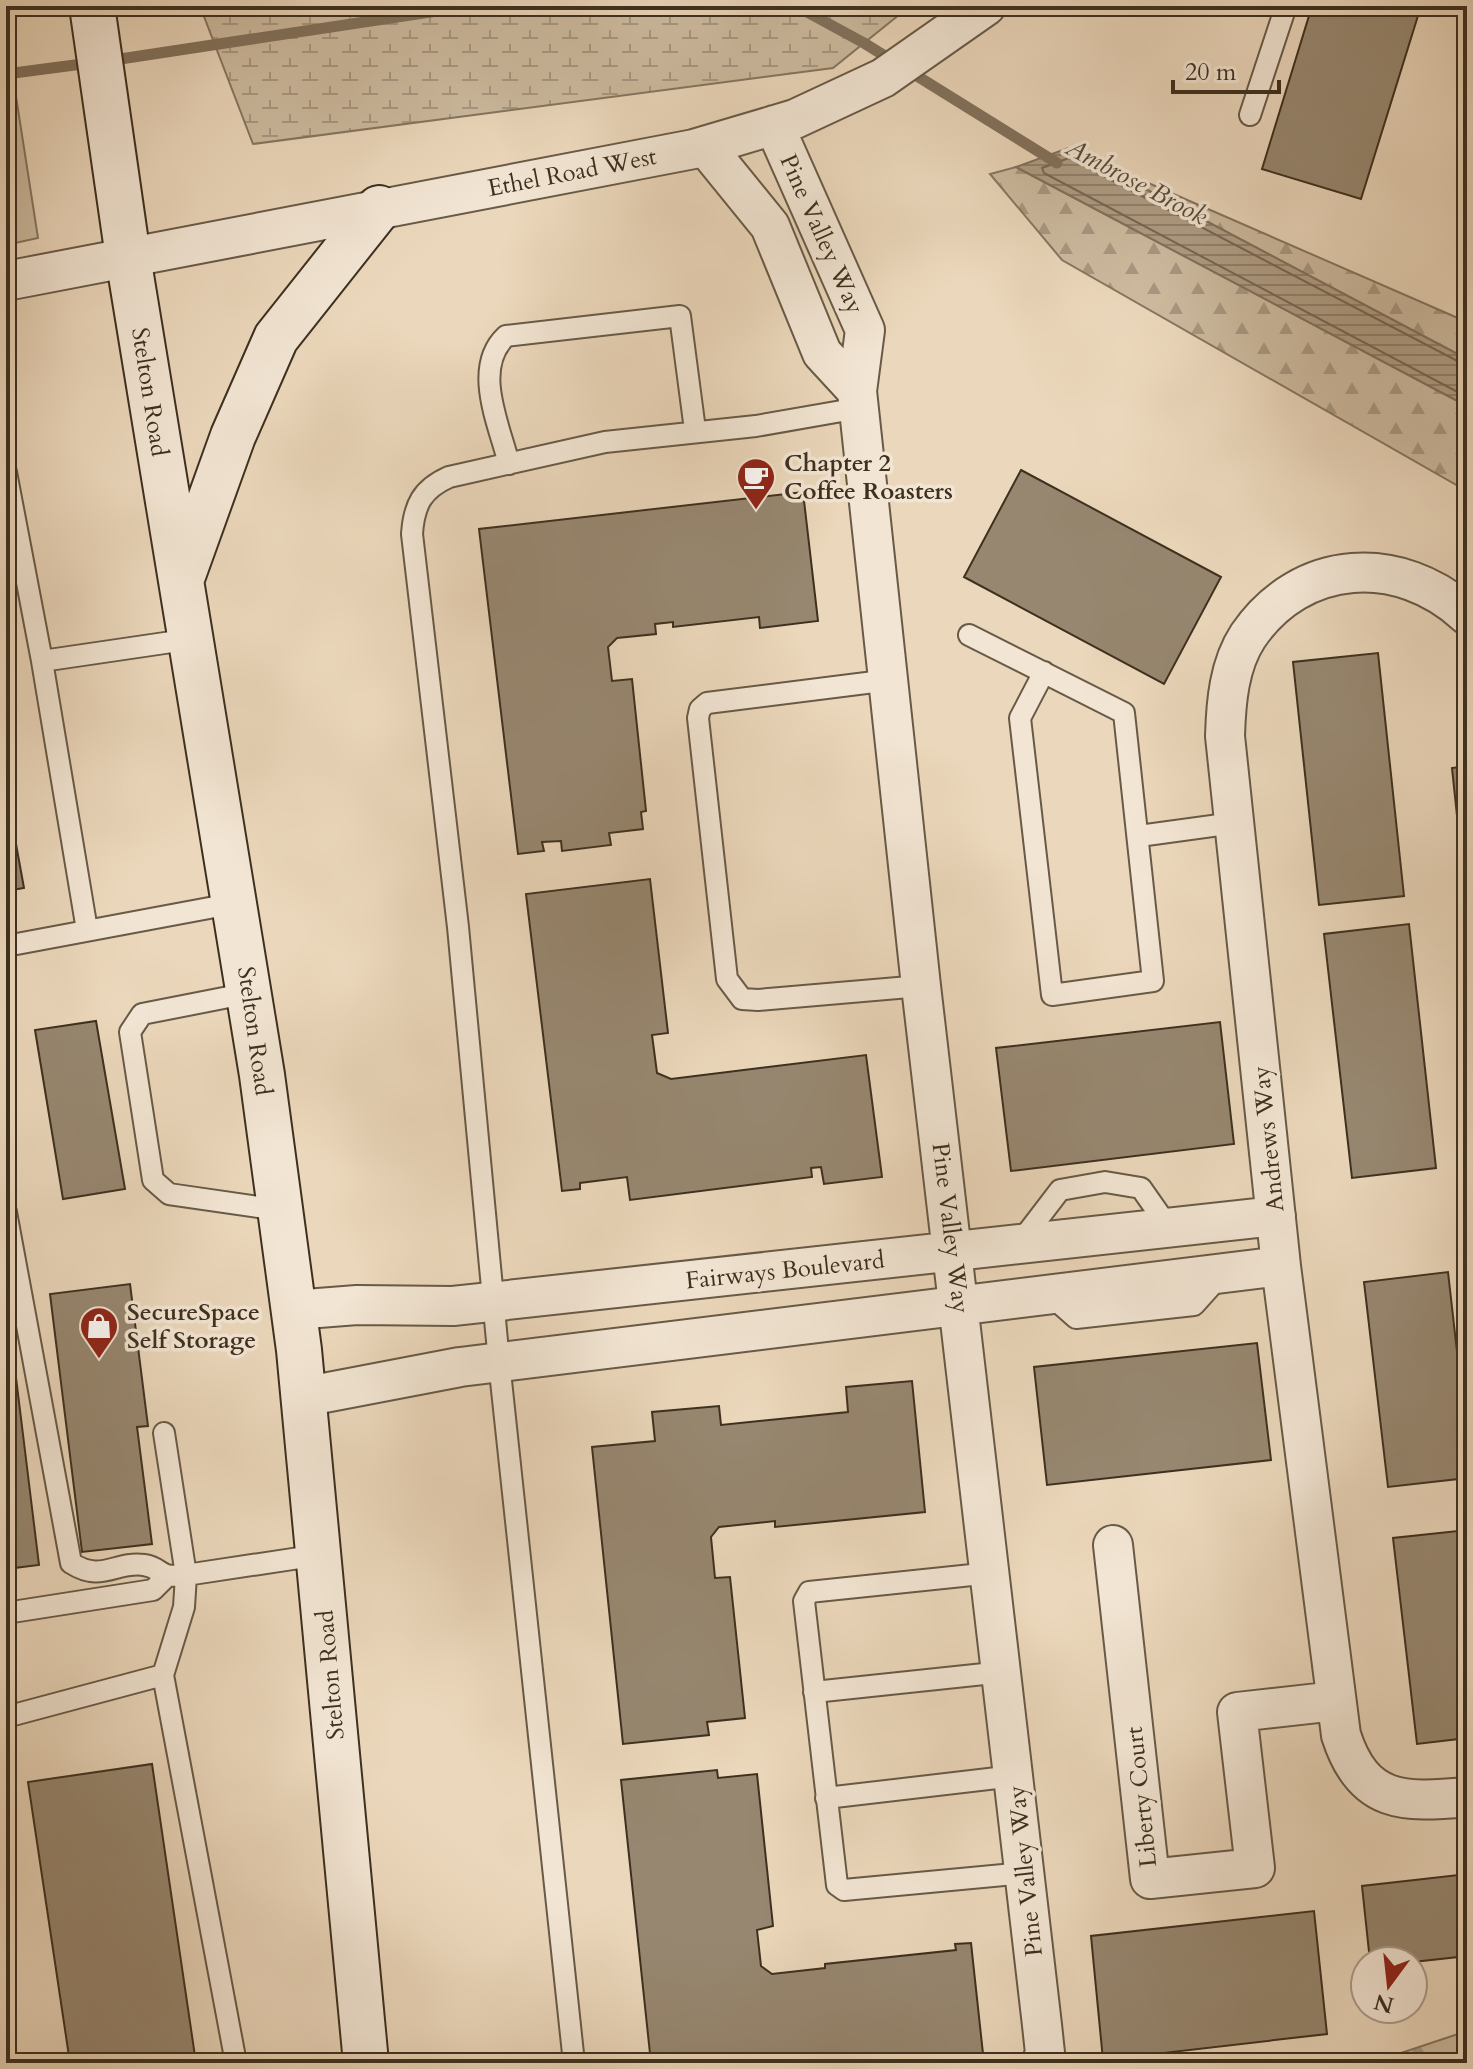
<svg xmlns="http://www.w3.org/2000/svg" width="1473" height="2069" font-family="Cardo,serif">
	<defs>
		<pattern id="forest-firs" width="22" height="20" patternUnits="userSpaceOnUse" patternTransform="scale(2)"><rect width="22" height="20" fill="#cdbba0"/><path d="M5 1l3.5 6h-7zM16 11l3.5 6h-7z" fill="#a89882"/></pattern>
		<pattern id="wetland-marsh" width="20" height="14" patternUnits="userSpaceOnUse" patternTransform="scale(2)"><rect width="20" height="14" fill="#cdbba0"/><path d="M1 5h8M5 5V1M11 12h8M15 12V8" fill="none" stroke="#a89882"/></pattern>
		<pattern id="water-rules" width="6" height="5" patternUnits="userSpaceOnUse" patternTransform="scale(2)"><rect width="6" height="5" fill="#b09e86"/><path d="M0 2.5h6" fill="none" stroke="#90816d"/></pattern>
	</defs>
	<rect width="100%" height="100%" fill="#ebd7bb"/>
	<filter id="stains"><feTurbulence type="fractalNoise" baseFrequency=".0025" numOctaves="4"/><feColorMatrix values="0 0 0 0 .2 0 0 0 0 .09 0 0 0 0 .02 0 0 0 .5 -.17"/></filter>
	<radialGradient id="worn" r=".72"><stop offset=".6" stop-color="#630" stop-opacity="0"/><stop offset="1" stop-color="#630" stop-opacity=".3"/></radialGradient>
	<path fill="#cdbba0" stroke="#857660" stroke-width="2" d="M 6,32 L 38,238 L 6,245 Z"/>
	<path fill="url(#forest-firs)" stroke="#857660" stroke-width="2" d="M 1068,148 L 1467,322 L 1467,359 Z
		M 1016,167 L 1467,406 L 1467,491 L 1062,260 L 990,174 Z
		M 1467,2031 L 1467,2063 L 1371,2063 Z"/>
	<path fill="url(#wetland-marsh)" stroke="#857660" stroke-width="2" d="M 200,6 L 910,6 L 833,68 L 253,144 Z"/>
	<path fill="url(#water-rules)" stroke="#82725d" stroke-width="2" d="M 1068,148 L 1467,359 L 1467,406 L 1016,167 Z"/>
	<g fill="none" stroke-linecap="round" stroke-linejoin="round">
		<path stroke="#766752" stroke-width="2" d="M 1467,366 L 1069,158 L 1042,168 L 1044,173 L 1467,397"/>
		<path stroke="#82725d" stroke-width="11" d="M 796,6 L 864,43 L 1057,163
			M 107,61 L 470,6
			M 6,74 L 90,63"/>
	</g>
	<path fill="#978770" stroke="#3d301f" stroke-width="2" d="M 1312,6 L 1421,6 L 1361,199 L 1262,169 Z
		M 1021,470 L 1221,577 L 1164,684 L 964,577 Z
		M 803,492 L 818,621 L 760,628 L 759,617 L 673,627 L 673,622 L 655,624 L 656,634 L 617,638 L 608,647 L 612,681 L 632,679 L 646,811 L 641,812 L 643,829 L 609,833 L 611,845 L 562,851 L 561,841 L 542,842 L 544,851 L 518,854 L 479,529 Z
		M 1378,653 L 1404,896 L 1319,905 L 1293,662 Z
		M 1467,766 L 1467,911 L 1452,768 Z
		M 6,789 L 24,888 L 6,891 Z
		M 650,879 L 668,1033 L 652,1035 L 657,1073 L 671,1079 L 866,1055 L 882,1177 L 824,1184 L 821,1167 L 811,1168 L 812,1177 L 630,1200 L 627,1177 L 580,1183 L 580,1189 L 562,1191 L 526,894 Z
		M 1409,924 L 1436,1168 L 1352,1178 L 1324,934 Z
		M 96,1021 L 125,1189 L 63,1199 L 35,1030 Z
		M 1220,1022 L 1234,1144 L 1011,1171 L 996,1048 Z
		M 1448,1272 L 1467,1440 L 1467,1478 L 1388,1487 L 1364,1282 Z
		M 130,1284 L 148,1426 L 137,1427 L 152,1544 L 82,1552 L 50,1294 Z
		M 6,1296 L 39,1565 L 6,1569 Z
		M 1257,1343 L 1271,1460 L 1047,1485 L 1034,1367 Z
		M 912,1381 L 925,1512 L 775,1527 L 775,1521 L 719,1527 L 711,1537 L 715,1578 L 730,1577 L 745,1718 L 707,1722 L 709,1735 L 623,1744 L 592,1447 L 655,1441 L 652,1412 L 719,1406 L 721,1425 L 848,1412 L 846,1387 Z
		M 1467,1530 L 1467,1738 L 1417,1744 L 1393,1538 Z
		M 152,1764 L 196,2063 L 70,2063 L 28,1782 Z
		M 717,1770 L 718,1778 L 757,1774 L 773,1926 L 757,1930 L 761,1966 L 772,1974 L 825,1968 L 825,1964 L 956,1950 L 955,1944 L 971,1943 L 984,2063 L 651,2063 L 621,1780 Z
		M 1467,1874 L 1467,1956 L 1413,1962 L 1370,1961 L 1362,1886 Z
		M 1314,1911 L 1327,2034 L 1103,2060 L 1091,1936 Z"/>
	<g fill="none" stroke-linecap="round" stroke-linejoin="round">
		<defs>
			<path id="service" d="M 1250,115 L 1286,6
				M 509,464 C 499,424 472,368 506,336 L 680,316 L 695,430
				M 6,472 L 42,661 L 87,930
				M 969,635 L 1124,713 L 1153,981 L 1052,995 L 1020,718 L 1044,672
				M 42,661 L 192,639
				M 890,680 L 707,703 L 700,709 L 698,718 L 727,979 L 742,999 L 758,1000 L 921,986
				M 1139,836 L 1234,823
				M 6,946 L 236,903
				M 249,993 L 142,1014 L 130,1032 L 153,1180 L 169,1194 L 279,1210
				M 6,1212 L 71,1563 C 102,1583 115,1561 144,1565 C 164,1568 156,1579 186,1575 L 164,1433
				M 1018,1245 L 1060,1190 L 1105,1182 L 1141,1188 L 1169,1228
				M 1050,1295 L 1076,1318 L 1194,1305 L 1220,1276
				M 991,1573 L 809,1592 L 804,1601 L 837,1885 L 844,1890 L 1025,1873
				M 6,1613 L 153,1590 L 166,1577
				M 163,1675 L 236,2063
				M 814,1692 L 1003,1672
				M 6,1717 L 163,1675 L 184,1607 L 186,1575 L 319,1555
				M 826,1798 L 1014,1776
				M 574,2063 L 499,1362 L 458,927 L 412,534 C 414,505 422,489 449,477 L 605,442 L 756,426 L 859,408"/>
			<path id="minor" d="M 774,125 L 865,330 L 857,391 L 921,986 L 1042,2025 L 1045,2053 L 1041,2063
				M 705,146 L 770,226 L 822,353 L 857,391
				M 6,281 L 694,149 L 795,119 L 883,78 L 986,6
				M 1467,615 C 1400,553 1301,558 1248,636 C 1229,665 1226,702 1225,736 L 1281,1266 L 1341,1735 C 1363,1804 1403,1803 1467,1797
				M 293,1310 L 357,1305 L 453,1306 L 1276,1216
				M 303,1397 L 460,1367 L 1281,1266
				M 1113,1545 L 1150,1879 L 1255,1868 L 1237,1712 L 1336,1701"/>
			<path id="secondary" d="M 92,6 L 128,257 L 262,1075 L 299,1350 L 366,2063
				M 182,578 L 233,436 L 276,338 L 379,208"/>
		</defs>
		<use href="#service" stroke="#685a46" stroke-width="24"/>
		<use href="#minor" stroke="#685a46" stroke-width="42"/>
		<use href="#secondary" stroke="#3d301f" stroke-width="48"/>
		<use href="#service" stroke="#f2e5d3" stroke-width="20"/>
		<use href="#minor" stroke="#f2e5d3" stroke-width="38"/>
		<use href="#secondary" stroke="#f2e5d3" stroke-width="44"/>
	</g>
	<defs>
		<symbol id="cafe-pin" viewBox="-11 -11 22 30"><path d="M0 17L-7.5 6A9.5 9.5 0 1 1 7.5 6Z" fill="#8f2418" stroke="#f2e5d3"/><path d="M-5.5-4.5H6V0H3Q3 3.5 0 3.5H-2.5Q-5.5 3.5-5.5 0ZM3-3.2v2h1.7v-2ZM-6 4.5H4V6H-6Z" fill="#fff"/></symbol>
		<symbol id="shop-pin" viewBox="-11 -11 22 30"><path d="M0 17L-7.5 6A9.5 9.5 0 1 1 7.5 6Z" fill="#8f2418" stroke="#f2e5d3"/><path d="M-5-2.5h2.3a2.7 3.5 0 0 1 5.4 0H5L5.5 6h-11ZM-1.5-2.5h3a1.5 2.3 0 0 0-3 0Z" fill="#fff"/></symbol>
	</defs>
	<g fill-rule="evenodd">
		<use href="#cafe-pin" x="734" y="455" width="44" height="60"/>
		<use href="#shop-pin" x="77" y="1304" width="44" height="60"/>
	</g>
	<g text-anchor="middle" stroke-width="7" stroke-linejoin="round" paint-order="stroke">
		<g font-size="24" fill="#3d301f" stroke="#f2e5d3">
			<text transform="translate(572 172) rotate(-11)" y="8">Ethel Road West</text>
			<text transform="translate(822 234) rotate(66)" y="8">Pine Valley Way</text>
			<text transform="translate(150 392) rotate(81)" y="8">Stelton Road</text>
			<text transform="translate(255 1031) rotate(82)" y="8">Stelton Road</text>
			<text transform="translate(1268 1139) rotate(-96)" y="8">Andrews Way</text>
			<text transform="translate(951 1228) rotate(83)" y="8">Pine Valley Way</text>
			<text transform="translate(785 1270) rotate(-6)" y="8">Fairways Boulevard</text>
			<text transform="translate(330 1675) rotate(-95)" y="8">Stelton Road</text>
			<text transform="translate(1141 1797) rotate(-96)" y="8">Liberty Court</text>
			<text transform="translate(1025 1871) rotate(-96)" y="8">Pine Valley Way</text>
		</g>
		<g font-size="24" font-weight="bold" fill="#3d301f" stroke="#f2e5d3" text-anchor="start">
			<text x="784" y="471">Chapter 2<tspan x="784" dy="28">Coffee Roasters</tspan></text>
			<text x="127" y="1320">SecureSpace<tspan x="127" dy="28">Self Storage</tspan></text>
		</g>
		<g font-size="26" font-style="italic" fill="#5a4c39" stroke="#f2e5d3">
			<text transform="translate(1137 181) rotate(28)" y="9">Ambrose Brook</text>
		</g>
	</g>
	<rect width="1473" height="2069" fill="none" stroke="#ebd7bb" stroke-width="32"/>
	<rect x="8" y="8" width="1457" height="2053" fill="none" stroke="#3d301f" stroke-width="4"/>
	<rect x="16" y="16" width="1441" height="2037" fill="none" stroke="#3d301f" stroke-width="2"/>
	<g transform="translate(1389 1985) rotate(195)"><circle r="38" fill="#f2e5d3" stroke="#aa9d8b" stroke-width="2"/>
	<path d="M0-6L14 30L0 20L-14 30Z" fill="#8f2418"/>
	<text y="-12" font-size="22" font-weight="bold" text-anchor="middle" fill="#3d301f">N</text>
	</g>
	<path d="M1173 80v12h106v-12" fill="none" stroke="#3d301f" stroke-width="4"/>
	<text x="1185" y="80" font-size="24" fill="#3d301f" stroke="#f2e5d3" stroke-width="6" paint-order="stroke">20 m</text>
	<rect width="100%" height="100%" filter="url(#stains)"/>
	<rect width="100%" height="100%" fill="url(#worn)"/>
</svg>
